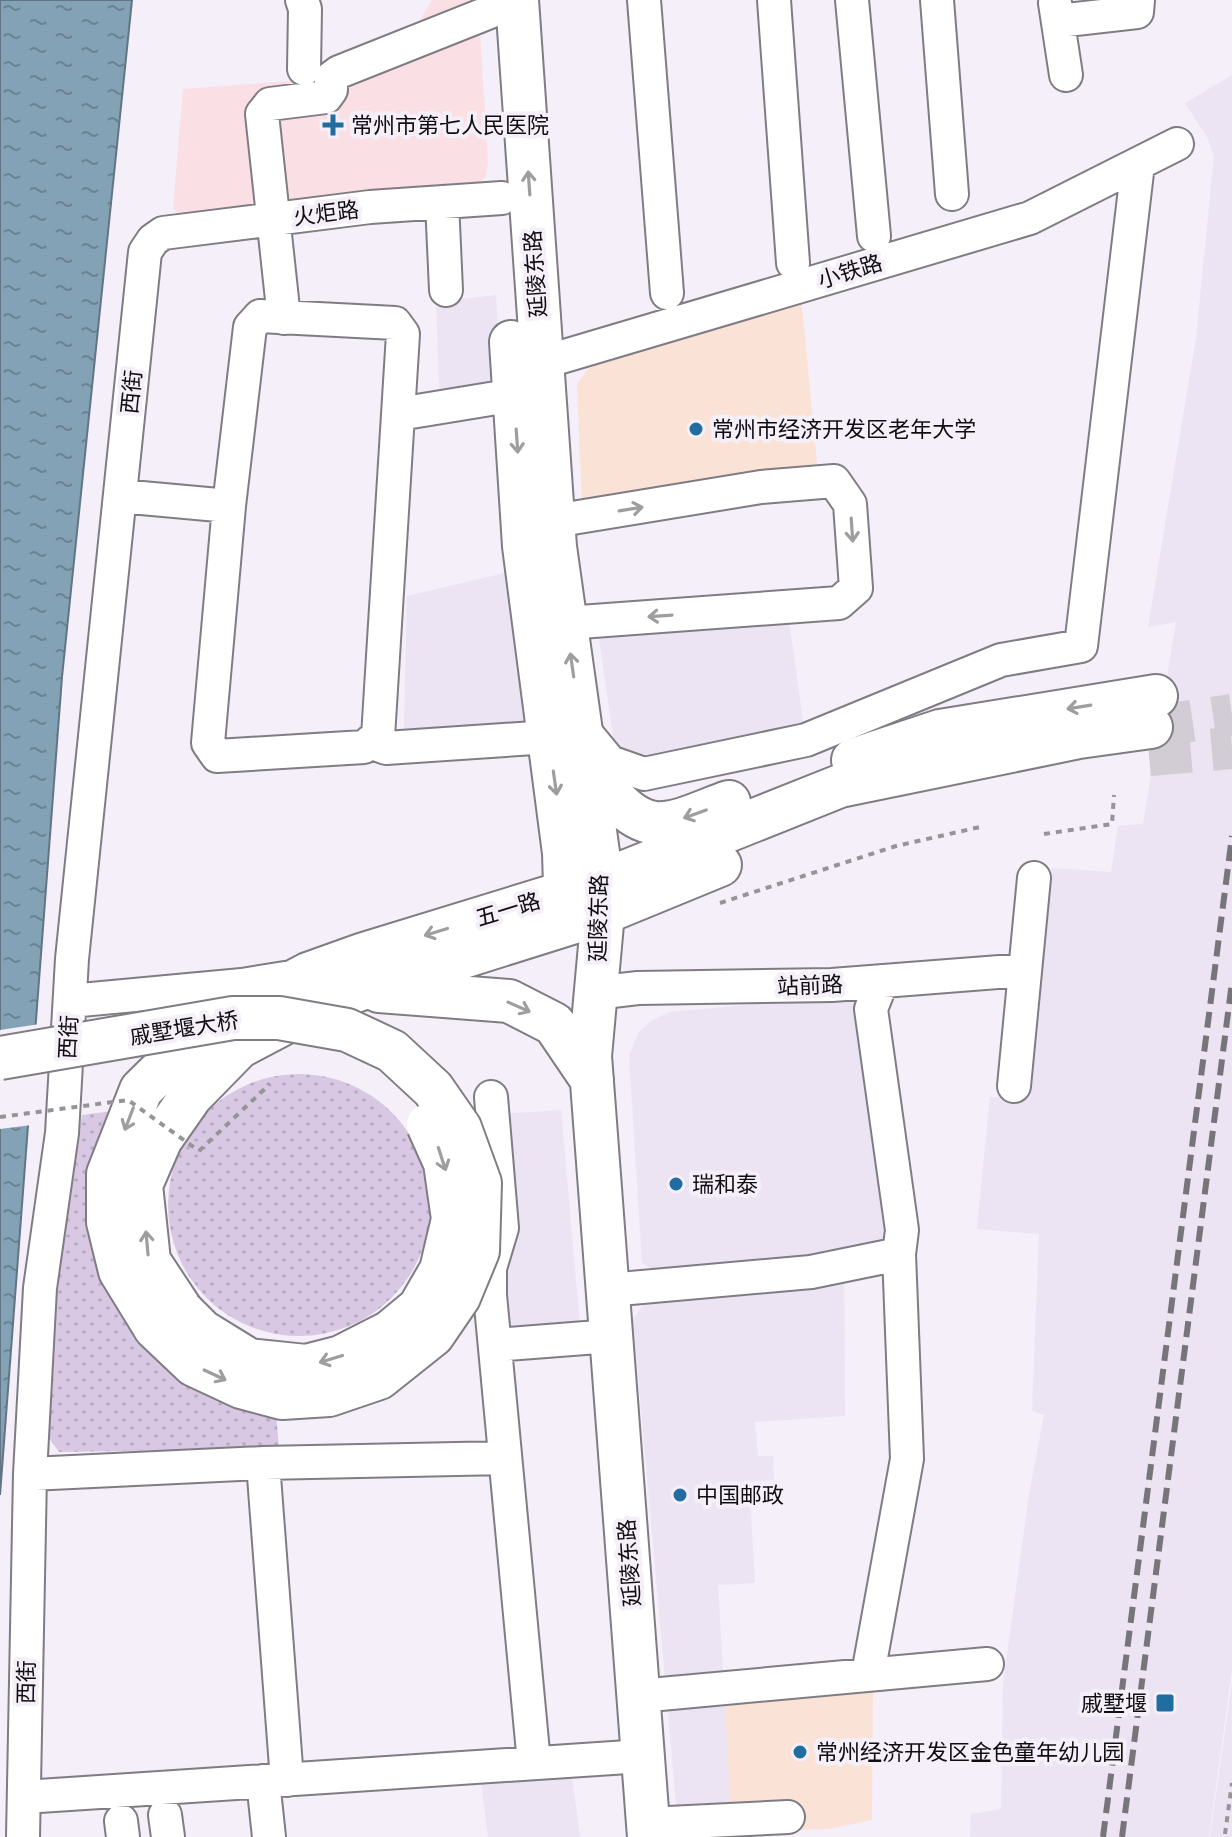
<svg xmlns="http://www.w3.org/2000/svg" width="1232" height="1837" font-family="Manrope,'Noto Sans SC',sans-serif">
	<defs>
		<pattern id="grass-dots" width="8" height="8" patternUnits="userSpaceOnUse" patternTransform="scale(2)"><rect width="8" height="8" fill="#d8c8e3"/><path d="M2 2h.1M6 6h.1" fill="none" stroke="#b8abc2" stroke-width="1.8" stroke-linecap="round"/></pattern>
		<pattern id="water-ripples" width="26" height="14" patternUnits="userSpaceOnUse" patternTransform="scale(2)"><rect width="26" height="14" fill="#84a2b5"/><path d="M2 4q2-2 4 0t4 0M15 11q2-2 4 0t4 0" fill="none" stroke="#6a8292"/></pattern>
	</defs>
	<rect width="100%" height="100%" fill="#f4eff8"/>
	<path fill="#ece3f3" d="M 1232,75 L 1232,1670 L 1209,1837 L 970,1837 L 971,1814 L 1001,1809 L 1003,1683 L 1029,1495 L 1044,1415 L 1032,1411 L 1039,1234 L 977,1229 L 990,1097 L 1026,1100 L 1052,868 L 1111,872 L 1118,826 L 1143,824 L 1176,622 L 1148,627 L 1196,338 L 1214,156 L 1207,137 L 1185,103 Z
		M 496,295 L 502,401 L 440,408 L 436,302 Z
		M 513,571 L 530,730 L 403,764 L 407,596 Z
		M 788,613 L 804,728 L 633,759 L 614,743 L 598,631 Z
		M 858,995 L 894,1225 L 882,1248 L 805,1260 L 656,1271 L 642,1263 L 629,1056 L 638,1033 L 651,1021 L 669,1012 Z
		M 561,1110 L 580,1326 L 498,1331 L 501,1114 Z
		M 844,1280 L 845,1416 L 755,1422 L 758,1456 L 773,1456 L 774,1480 L 749,1482 L 755,1583 L 718,1585 L 731,1812 L 677,1814 L 633,1319 L 649,1297 Z
		M 1232,1682 L 1232,1837 L 1210,1837 Z
		M 571,1769 L 580,1837 L 488,1837 L 480,1775 Z"/>
	<path fill="#fae2d7" d="M 801,296 L 818,474 L 582,506 L 577,384 L 600,353 Z
		M 873,1684 L 872,1820 L 829,1829 L 746,1831 L 731,1812 L 724,1692 Z"/>
	<path fill="#fae0e4" d="M 432,0 L 478,0 L 488,161 L 486,176 L 478,185 L 182,219 L 173,208 L 183,89 L 315,79 L 410,37 Z"/>
	<path fill="url(#grass-dots)" d="M168 1205a131 131 0 1 1 262 0a131 131 0 1 1-262 0Z
		M 112,1111 L 93,1185 L 276,1412 L 279,1449 L 59,1452 L 47,1435 L 52,1281 L 82,1115 Z"/>
	<path fill="url(#water-ripples)" stroke="#617584" stroke-width="2" d="M 0,0 L 132,0 L 62,677 L 0,1495 Z"/>
	<path fill="#f4eff8" d="M 40,1024 L 32,1125 L 0,1129 L 0,1030 Z"/>
	<g fill="none" stroke-linecap="round" stroke-linejoin="round">
		<path stroke="#d2cdd5" stroke-width="42" stroke-dasharray="42 21" stroke-linecap="butt" d="M 1151,727 L 1232,715
			M 1149,755 L 1232,748"/>
		<defs>
			<path id="minor" d="M 302,0 L 305,9 L 304,69
				M 644,0 L 667,293
				M 774,0 L 793,263
				M 852,0 L 874,236
				M 937,0 L 952,194
				M 1055,3 L 1066,75
				M 1058,21 L 1137,12 L 1138,0
				M 442,202 L 446,290
				M 260,316 L 395,323 L 403,334 L 378,737 L 364,747 L 217,756 L 208,743 L 229,506 L 250,327 Z
				M 284,318 L 262,114 L 270,104 L 326,97 L 331,90 L 331,78 L 339,72 L 490,12
				M 519,365 L 541,363 L 1030,218 L 1177,144
				M 399,414 L 514,395
				M 120,496 L 229,506
				M 554,521 L 761,487 L 834,481 L 850,504 L 856,588 L 839,603 L 566,623
				M 586,733 L 610,762 L 644,774 L 806,740 L 1001,660 L 1081,646 L 1138,164
				M 370,742 L 386,748 L 549,737
				M 595,993 L 638,988 L 832,985 L 1025,970
				M 70,1001 L 242,985 L 285,978
				M 1014,1086 L 1034,878
				M 491,1097 L 502,1228 L 490,1268 L 490,1295 L 534,1763
				M 608,1290 L 811,1272 L 899,1254
				M 495,1345 L 611,1336
				M 263,1463 L 287,1780
				M 30,1474 L 263,1463 L 505,1458
				M 868,1674 L 907,1459 L 899,1254 L 902,1230 L 871,1009 L 882,981
				M 639,1696 L 987,1664
				M 263,1781 L 269,1837
				M 24,1797 L 643,1756
				M 165,1815 L 168,1837
				M 121,1821 L 123,1837
				M 648,1824 L 788,1817
				M 23,1837 L 30,1474 L 40,1288 L 62,1133 L 72,959 L 145,252 L 153,240 L 163,233 L 370,207 L 502,198"/>
			<path id="major" d="M 517,0 L 555,547 L 602,881 L 603,913 L 590,1056 L 649,1837
				M 511,342 L 524,546 L 564,853 L 566,917
				M 589,759 C 598,783 627,820 655,823 C 679,825 707,809 729,802
				M 853,760 L 940,731 L 1156,696
				M 379,991 L 509,1001 L 554,1024 L 592,1080
				M 182,1311 L 149,1261 L 141,1185 L 161,1139 L 191,1096 L 239,1047 L 313,1008 L 358,990 L 603,913 L 720,865
				M 155,1328 L 120,1271 L 108,1222 L 108,1174 L 141,1090 L 202,1030 L 308,974 L 364,954 L 602,881 L 840,786 L 1079,737 L 1151,727"/>
		</defs>
		<use href="#minor" stroke="#807c84" stroke-width="36"/>
		<use href="#major" stroke="#807c84" stroke-width="46"/>
		<path stroke="#969399" stroke-width="4" stroke-dasharray="6 6" stroke-linecap="butt" d="M 1044,834 L 1112,824 L 1114,795
			M 720,903 L 896,846 L 980,827
			M 199,1151 L 270,1084
			M 1225,1834 L 1232,1783"/>
		<use href="#minor" stroke="#fff" stroke-width="32"/>
		<use href="#major" stroke="#fff" stroke-width="42"/>
		<path stroke="#78757a" stroke-width="6" stroke-dasharray="16 8" stroke-linecap="butt" d="M 1103,1837 L 1232,836
			M 1122,1837 L 1232,982"/>
		<defs>
			<path id="major-bridge" d="M 0,1058 L 233,1018 L 279,1018 L 347,1030 L 392,1051 L 433,1089 L 460,1128 L 480,1183 L 478,1251 L 459,1297 L 433,1335 L 379,1378 L 329,1395 L 282,1398 L 241,1387 L 194,1365 L 155,1328
				M 182,1311 L 202,1331 L 249,1360 L 306,1366 L 341,1357 L 390,1332 L 419,1308 L 441,1270 L 453,1219 L 445,1163 L 428,1125"/>
		</defs>
		<use href="#major-bridge" stroke="#807c84" stroke-width="46" stroke-linecap="butt"/>
		<path stroke="#969399" stroke-width="4" stroke-dasharray="6 6" stroke-linecap="butt" d="M 0,1117 L 128,1100 L 199,1151"/>
		<use href="#major-bridge" stroke="#fff" stroke-width="42"/>
	</g>
	<defs><path id="oneway-shaft" d="M-6 0H5M1.5-3L5.5 0L1.5 3" fill="none" stroke-width="1.6" stroke-linecap="round" stroke-linejoin="round" transform="scale(2)"/></defs>
	<g stroke="#9f9e9f">
		<use href="#oneway-shaft" transform="translate(529 183) rotate(-94)"/>
		<use href="#oneway-shaft" transform="translate(517 441) rotate(86)"/>
		<use href="#oneway-shaft" transform="translate(631 509) rotate(-9)"/>
		<use href="#oneway-shaft" transform="translate(852 530) rotate(86)"/>
		<use href="#oneway-shaft" transform="translate(660 616) rotate(176)"/>
		<use href="#oneway-shaft" transform="translate(572 665) rotate(-98)"/>
		<use href="#oneway-shaft" transform="translate(1079 707) rotate(171)"/>
		<use href="#oneway-shaft" transform="translate(555 783) rotate(82)"/>
		<use href="#oneway-shaft" transform="translate(695 814) rotate(160)"/>
		<use href="#oneway-shaft" transform="translate(436 932) rotate(163)"/>
		<use href="#oneway-shaft" transform="translate(519 1007) rotate(24)"/>
		<use href="#oneway-shaft" transform="translate(129 1119) rotate(111)"/>
		<use href="#oneway-shaft" transform="translate(442 1159) rotate(72)"/>
		<use href="#oneway-shaft" transform="translate(147 1243) rotate(-95)"/>
		<use href="#oneway-shaft" transform="translate(331 1359) rotate(163)"/>
		<use href="#oneway-shaft" transform="translate(215 1375) rotate(25)"/>
	</g>
	<g fill="#216da0" stroke="#f4eff8" stroke-width="3">
		<path d="M329 113h8v8h8v8h-8v8h-8v-8h-8v-8h8z"/>
		<circle cx="696" cy="429" r="8"/>
		<circle cx="676" cy="1184" r="8"/>
		<circle cx="680" cy="1495" r="8"/>
		<rect x="1155" y="1693" width="20" height="20" rx="4"/>
		<circle cx="800" cy="1752" r="8"/>
	</g>
	<g text-anchor="middle" stroke-width="8" stroke-linejoin="round" paint-order="stroke">
		<g font-size="22" fill="#0f0d10" stroke="#f4eff8" text-anchor="start">
			<text x="351" y="133">常州市第七人民医院</text>
			<text x="712" y="437">常州市经济开发区老年大学</text>
			<text x="692" y="1192">瑞和泰</text>
			<text x="696" y="1503">中国邮政</text>
			<text x="1147" y="1711" text-anchor="end">戚墅堰</text>
			<text x="816" y="1760">常州经济开发区金色童年幼儿园</text>
		</g>
		<g font-size="22" fill="#0f0d10" stroke="#f4eff8">
			<text transform="translate(326 213) rotate(-7)" y="8">火炬路</text>
			<text transform="translate(850 271) rotate(-17)" y="8">小铁路</text>
			<text transform="translate(535 274) rotate(-94)" y="8">延陵东路</text>
			<text transform="translate(131 392) rotate(-84)" y="8">西街</text>
			<text transform="translate(508 909) rotate(-17)" y="8">五一路</text>
			<text transform="translate(598 918) rotate(-89)" y="8">延陵东路</text>
			<text transform="translate(810 985) rotate(-2)" y="8">站前路</text>
			<text transform="translate(184 1028) rotate(-9)" y="8">戚墅堰大桥</text>
			<text transform="translate(68 1037) rotate(-87)" y="8">西街</text>
			<text transform="translate(629 1563) rotate(-94)" y="8">延陵东路</text>
			<text transform="translate(26 1682) rotate(-89)" y="8">西街</text>
		</g>
	</g>
</svg>
